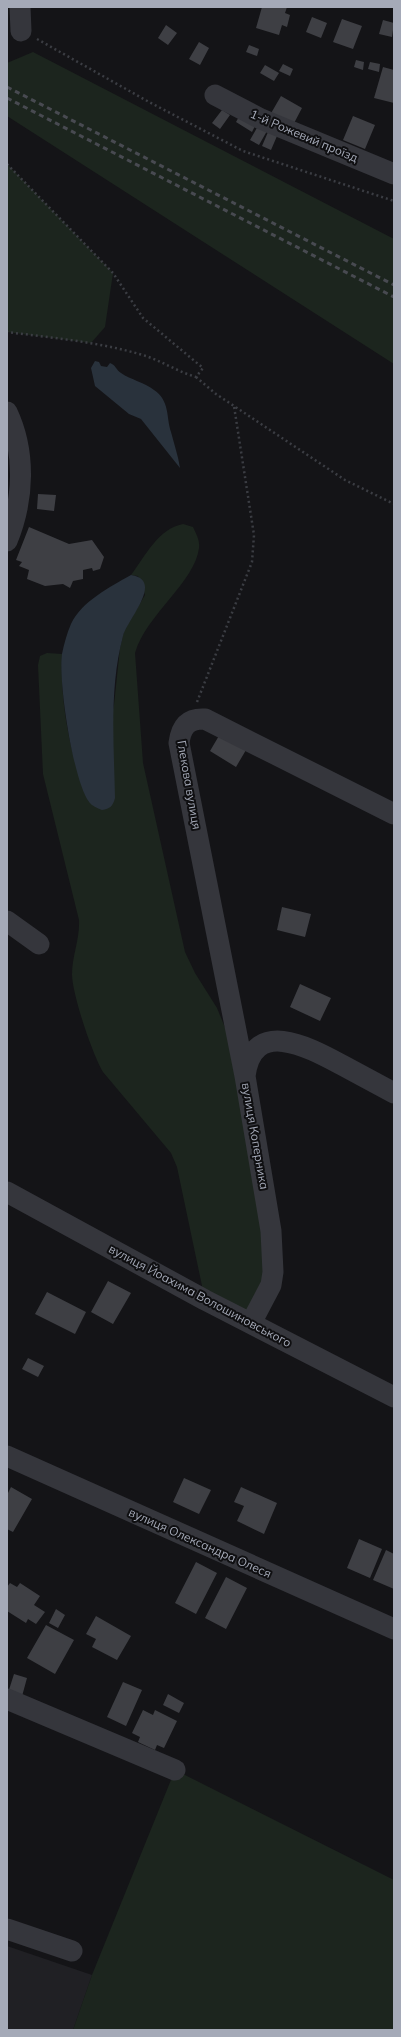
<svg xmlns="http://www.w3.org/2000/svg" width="401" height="2037" font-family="Mulish,sans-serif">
	<rect width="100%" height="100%" fill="#141417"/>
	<path fill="#202024" d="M 7,1946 L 92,1975 L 73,2030 L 7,2030 Z"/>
	<path fill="#1c251e" d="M 33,52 L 394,239 L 394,364 L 7,116 L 7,63 Z
		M 7,164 L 113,273 L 105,327 L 91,343 L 7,332 Z
		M 183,524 L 193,527 C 196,534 200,540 199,548 C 195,582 146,615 135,653 L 143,763 L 185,952 L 195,973 L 217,1008 L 245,1076 L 272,1245 L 251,1323 L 205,1300 L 177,1167 L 171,1153 L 103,1072 C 92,1053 73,997 72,975 C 72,956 80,939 79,920 L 43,774 L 38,665 L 40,656 L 47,653 L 62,654 C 60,703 70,756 89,802 L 114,705 L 120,648 L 124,631 L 145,595 L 138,576 L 131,575 C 146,555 158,529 183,524 Z
		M 175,1770 L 394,1880 L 394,2030 L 73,2030 L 92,1975 Z"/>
	<path fill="#29323c" d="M 95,361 L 99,362 L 101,366 L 107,367 L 110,363 C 116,365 116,370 121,373 C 131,380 144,382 154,390 C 170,401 166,416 171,432 C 174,444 178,455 180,468 L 141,419 L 129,414 L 95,386 L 91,368 Z
		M 131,575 C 165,580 127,620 123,636 C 109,688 114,745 115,798 C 113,806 110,809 102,810 C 97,808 92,806 89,802 C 73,780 58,681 62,654 C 64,644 67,633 71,624 C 82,601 110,587 131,575 Z"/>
	<path fill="#3e3f44" d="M 262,7 L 287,7 L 285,13 L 290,15 L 287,27 L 282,25 L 279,35 L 256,28 Z
		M 312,17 L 327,23 L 321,38 L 306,32 Z
		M 342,19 L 362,26 L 353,49 L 333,42 Z
		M 383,20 L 394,23 L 392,37 L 379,34 Z
		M 166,25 L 177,33 L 168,45 L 158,38 Z
		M 199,42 L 209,48 L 200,65 L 189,59 Z
		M 249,45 L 259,49 L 257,56 L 246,52 Z
		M 356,60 L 364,62 L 363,70 L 354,67 Z
		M 370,62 L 380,64 L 379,72 L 368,69 Z
		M 283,64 L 293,69 L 290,76 L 279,71 Z
		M 265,65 L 279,73 L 274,81 L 260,73 Z
		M 383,67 L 394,70 L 394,103 L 374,98 Z
		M 281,96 L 302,108 L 292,127 L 270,115 Z
		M 222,110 L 230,115 L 220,129 L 212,123 Z
		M 241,113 L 257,122 L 252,132 L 236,122 Z
		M 353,116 L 375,125 L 365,149 L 343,140 Z
		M 258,126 L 267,131 L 259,145 L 250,140 Z
		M 268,132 L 277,136 L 271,150 L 262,146 Z
		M 38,494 L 56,495 L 54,511 L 37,509 Z
		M 29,527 L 69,544 L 92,540 L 104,557 L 100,569 L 93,571 L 92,568 L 83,570 L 83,579 L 73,581 L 70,588 L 63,584 L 45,586 L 27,579 L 29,570 L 19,566 L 22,562 L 16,560 Z
		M 220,734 L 246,750 L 236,767 L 210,751 Z
		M 282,907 L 311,914 L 305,937 L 277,930 Z
		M 300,984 L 331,998 L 320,1021 L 290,1007 Z
		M 108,1281 L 131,1293 L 113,1324 L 91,1312 Z
		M 47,1292 L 86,1312 L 75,1334 L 35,1314 Z
		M 28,1358 L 44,1366 L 38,1377 L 22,1369 Z
		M 184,1478 L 211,1490 L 199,1514 L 173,1502 Z
		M 11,1487 L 32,1499 L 13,1532 L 7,1529 L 7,1495 Z
		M 241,1487 L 277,1503 L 264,1534 L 237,1521 L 244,1506 L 234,1502 Z
		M 359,1539 L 382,1549 L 370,1578 L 347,1568 Z
		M 386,1550 L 394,1554 L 394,1589 L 373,1580 Z
		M 196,1562 L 217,1573 L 196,1614 L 175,1603 Z
		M 226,1577 L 247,1588 L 226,1629 L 205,1618 Z
		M 10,1583 L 17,1587 L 20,1583 L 40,1596 L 34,1605 L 45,1612 L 36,1624 L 28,1619 L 26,1623 L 7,1611 L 7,1587 Z
		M 56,1609 L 65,1615 L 58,1628 L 49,1623 Z
		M 96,1616 L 131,1636 L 117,1660 L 92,1647 L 96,1639 L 86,1634 Z
		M 46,1625 L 74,1640 L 55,1674 L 27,1658 Z
		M 14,1674 L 27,1678 L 21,1700 L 7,1696 Z
		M 123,1682 L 142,1690 L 126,1726 L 107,1717 Z
		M 168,1694 L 184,1703 L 179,1713 L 163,1705 Z
		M 143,1710 L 153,1715 L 155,1710 L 177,1721 L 164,1748 L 157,1745 L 155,1750 L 138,1742 L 140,1737 L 132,1733 Z"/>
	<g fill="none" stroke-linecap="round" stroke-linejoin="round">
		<path stroke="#3b3d43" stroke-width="2.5" stroke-dasharray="2 3" stroke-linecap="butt" d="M 37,39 L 149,102 L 243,151 L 394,201
			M 7,164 L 113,273 L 143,318 L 203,368 L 196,377 C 179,372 163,362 146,356 C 101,342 53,338 7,332
			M 196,377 L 216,394 L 345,480 L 394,504
			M 197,702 L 252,562 L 254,535 L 234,406"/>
		<path stroke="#35363c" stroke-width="21" d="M 20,7 L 21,31
			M 215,95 L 261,119 L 394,174
			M 7,412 C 26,452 24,500 7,541
			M 7,921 L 39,944
			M 245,1076 L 179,743 C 181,727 188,718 205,719 L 394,814
			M 7,1192 L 205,1300 L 394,1397
			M 251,1323 L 271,1285 L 273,1272 L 271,1231 L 245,1076 C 253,1016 310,1048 342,1065 C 359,1074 377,1084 394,1093
			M 7,1456 L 394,1629
			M 7,1699 L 175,1770
			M 7,1929 L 72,1951"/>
		<path stroke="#484a51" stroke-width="3" stroke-dasharray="5 4" stroke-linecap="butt" d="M 7,87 L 394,285
			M 7,98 L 394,297"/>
	</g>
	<g text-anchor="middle" stroke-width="4" stroke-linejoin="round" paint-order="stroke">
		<g font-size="12" fill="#a5aab8" stroke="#0f0f11">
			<text transform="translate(304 136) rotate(23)" y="4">1-й Рожевий проїзд</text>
			<text transform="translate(189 785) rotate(80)" y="4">Глекова вулиця</text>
			<text transform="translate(255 1136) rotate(80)" y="4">вулиця Коперника</text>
			<text transform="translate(200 1296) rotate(28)" y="4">вулиця Йоахима Волошиновського</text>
			<text transform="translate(200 1543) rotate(24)" y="4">вулиця Олександра Олеся</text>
		</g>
	</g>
	<rect width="401" height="2037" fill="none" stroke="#a5aab8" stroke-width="16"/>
</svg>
